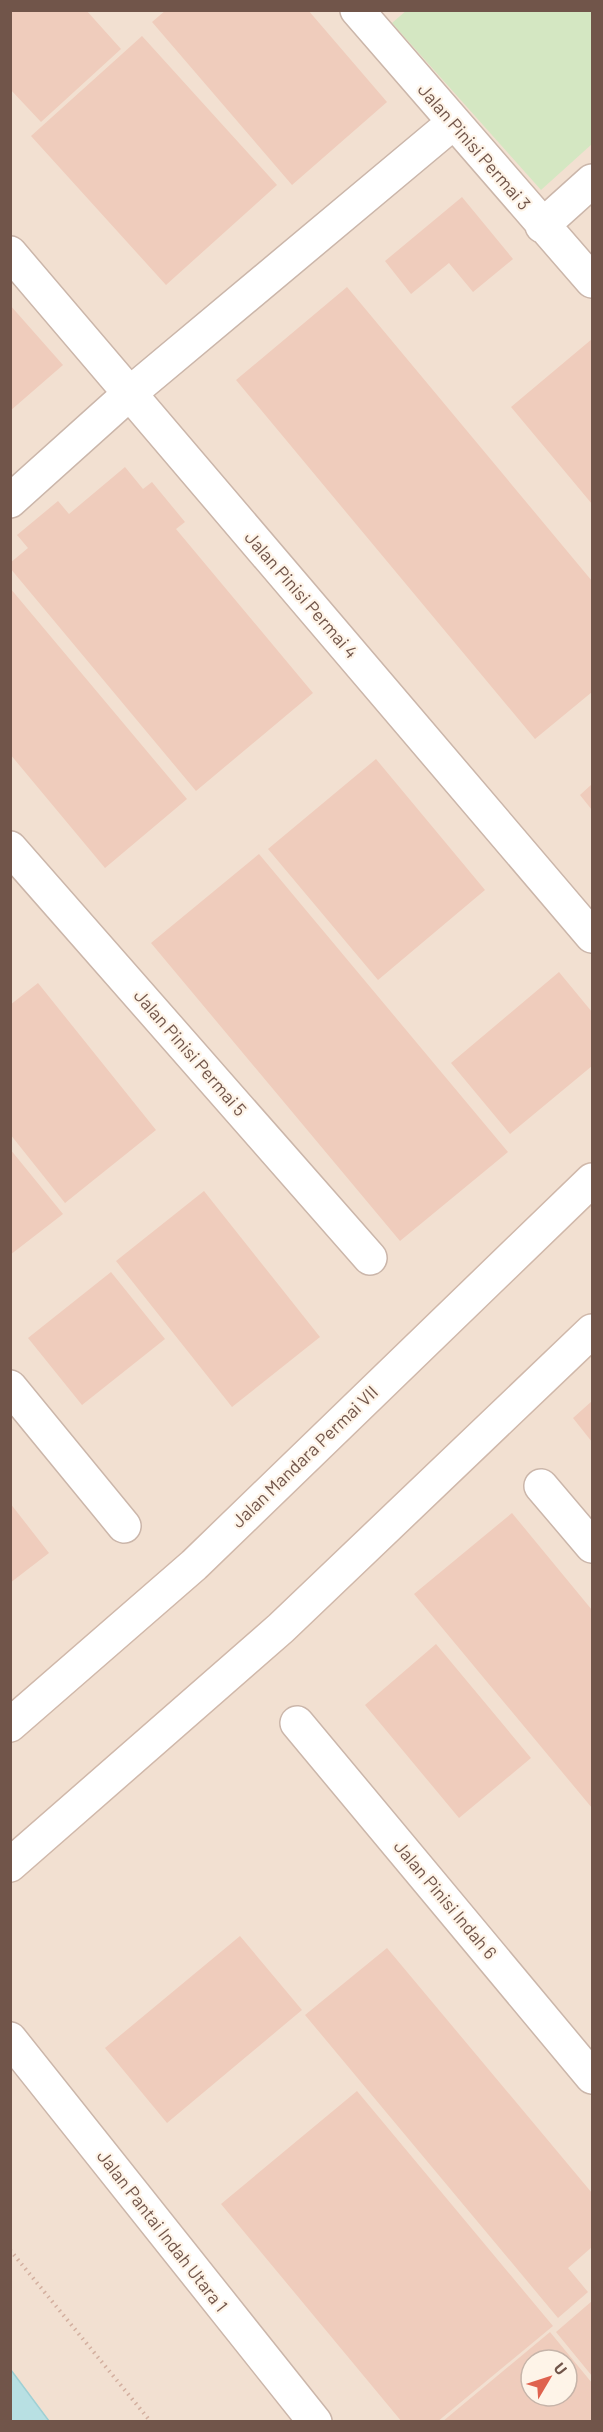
<svg xmlns="http://www.w3.org/2000/svg" width="603" height="2432" font-family="Barlow,sans-serif">
	<rect width="100%" height="100%" fill="#fbefe3"/>
	<path fill="#f2e0d1" fill-rule="evenodd" d="M 11,11 L 592,11 L 592,2421 L 11,2422 ZM 531,2360 L 567,2360 L 567,2396 L 531,2396 Z"/>
	<path fill="#d4e7c2" d="M 407,10 L 592,11 L 592,144 L 541,190 L 392,23 Z"/>
	<path fill="#b8e0e3" stroke="#9fd0d4" stroke-width="1.5" d="M 11,2370 L 49,2421 L 11,2421 Z"/>
	<path fill="#efccbc" fill-rule="evenodd" d="M 10,10 L 86,10 L 121,49 L 41,122 L 10,89 Z
		M 166,10 L 308,10 L 387,102 L 292,185 L 152,22 Z
		M 142,36 L 277,185 L 166,285 L 31,136 Z
		M 462,197 L 513,259 L 473,292 L 449,263 L 411,294 L 385,261 Z
		M 347,287 L 592,581 L 592,692 L 535,739 L 236,380 Z
		M 10,305 L 63,365 L 10,411 Z
		M 592,339 L 592,504 L 511,407 Z
		M 125,467 L 143,489 L 152,482 L 185,522 L 176,529 L 313,693 L 196,791 L 10,568 L 10,563 L 28,548 L 17,535 L 58,501 L 69,514 Z
		M 10,588 L 187,799 L 105,868 L 10,754 Z
		M 376,759 L 485,890 L 378,980 L 268,849 Z
		M 592,784 L 592,810 L 580,795 Z
		M 259,854 L 508,1152 L 400,1241 L 151,943 Z
		M 559,972 L 592,1012 L 592,1066 L 510,1134 L 451,1063 Z
		M 38,983 L 156,1130 L 65,1203 L 10,1134 L 10,1005 Z
		M 10,1149 L 63,1214 L 10,1255 Z
		M 204,1191 L 320,1337 L 232,1407 L 116,1261 Z
		M 111,1272 L 165,1339 L 82,1405 L 28,1338 Z
		M 592,1401 L 592,1442 L 573,1418 Z
		M 10,1503 L 49,1553 L 10,1583 Z
		M 512,1513 L 592,1610 L 592,1808 L 414,1594 Z
		M 436,1644 L 531,1758 L 459,1818 L 365,1705 Z
		M 240,1936 L 302,2010 L 167,2123 L 105,2048 Z
		M 387,1948 L 592,2193 L 592,2247 L 568,2268 L 588,2292 L 558,2318 L 305,2015 Z
		M 357,2091 L 553,2326 L 437,2422 L 402,2422 L 221,2204 Z
		M 592,2301 L 592,2376 L 556,2332 Z
		M 550,2332 L 592,2383 L 592,2422 L 442,2422 ZM 531,2360 L 567,2360 L 567,2396 L 531,2396 Z"/>
	<g fill="none" stroke-linecap="round" stroke-linejoin="round">
		<defs>
			<path id="minor" d="M 357,10 L 592,281
				M 542,226 L 592,181
				M 10,253 L 592,936
				M 10,501 L 129,394 L 453,123
				M 10,848 L 370,1258
				M 10,1387 L 124,1526
				M 541,1486 L 592,1546
				M 297,1723 L 592,2077
				M 10,2039 L 315,2422"/>
			<path id="secondary" d="M 10,1725 L 194,1565 L 592,1180
				M 10,1865 L 281,1628 L 592,1331"/>
		</defs>
		<use href="#minor" stroke="#cbb6aa" stroke-width="36"/>
		<use href="#secondary" stroke="#d0b8aa" stroke-width="36"/>
		<path stroke="#d3af9f" stroke-width="4" stroke-dasharray="1.5 4.5" stroke-linecap="butt" d="M 10,2250 L 151,2422"/>
		<use href="#minor" stroke="#fff" stroke-width="33"/>
		<use href="#secondary" stroke="#fff" stroke-width="33"/>
	</g>
	<g text-anchor="middle" stroke-width="4.5" stroke-linejoin="round" paint-order="stroke">
		<g font-size="18" fill="#71554a" stroke="#fef4e8">
			<text transform="translate(474 147) rotate(49)" y="6">Jalan Pinisi Permai 3</text>
			<text transform="translate(301 595) rotate(49)" y="6">Jalan Pinisi Permai 4</text>
			<text transform="translate(190 1053) rotate(49)" y="6">Jalan Pinisi Permai 5</text>
			<text transform="translate(305 1457) rotate(-44)" y="6">Jalan Mandara Permai VII</text>
			<text transform="translate(445 1900) rotate(50)" y="6">Jalan Pinisi Indah 6</text>
			<text transform="translate(162 2231) rotate(52)" y="6">Jalan Pantai Indah Utara 1</text>
		</g>
	</g>
	<rect width="603" height="2432" fill="none" stroke="#71554a" stroke-width="24"/>
	<g transform="translate(549 2378) rotate(51)"><circle r="28" fill="#fef4e8" stroke="#c6b4a9" stroke-width="1.5"/>
	<path d="M0-4.5L10 22L0 15L-10 22Z" fill="#df624e"/>
	<text y="-9" font-size="16" font-weight="bold" text-anchor="middle" fill="#71554a">U</text>
	</g>
</svg>
